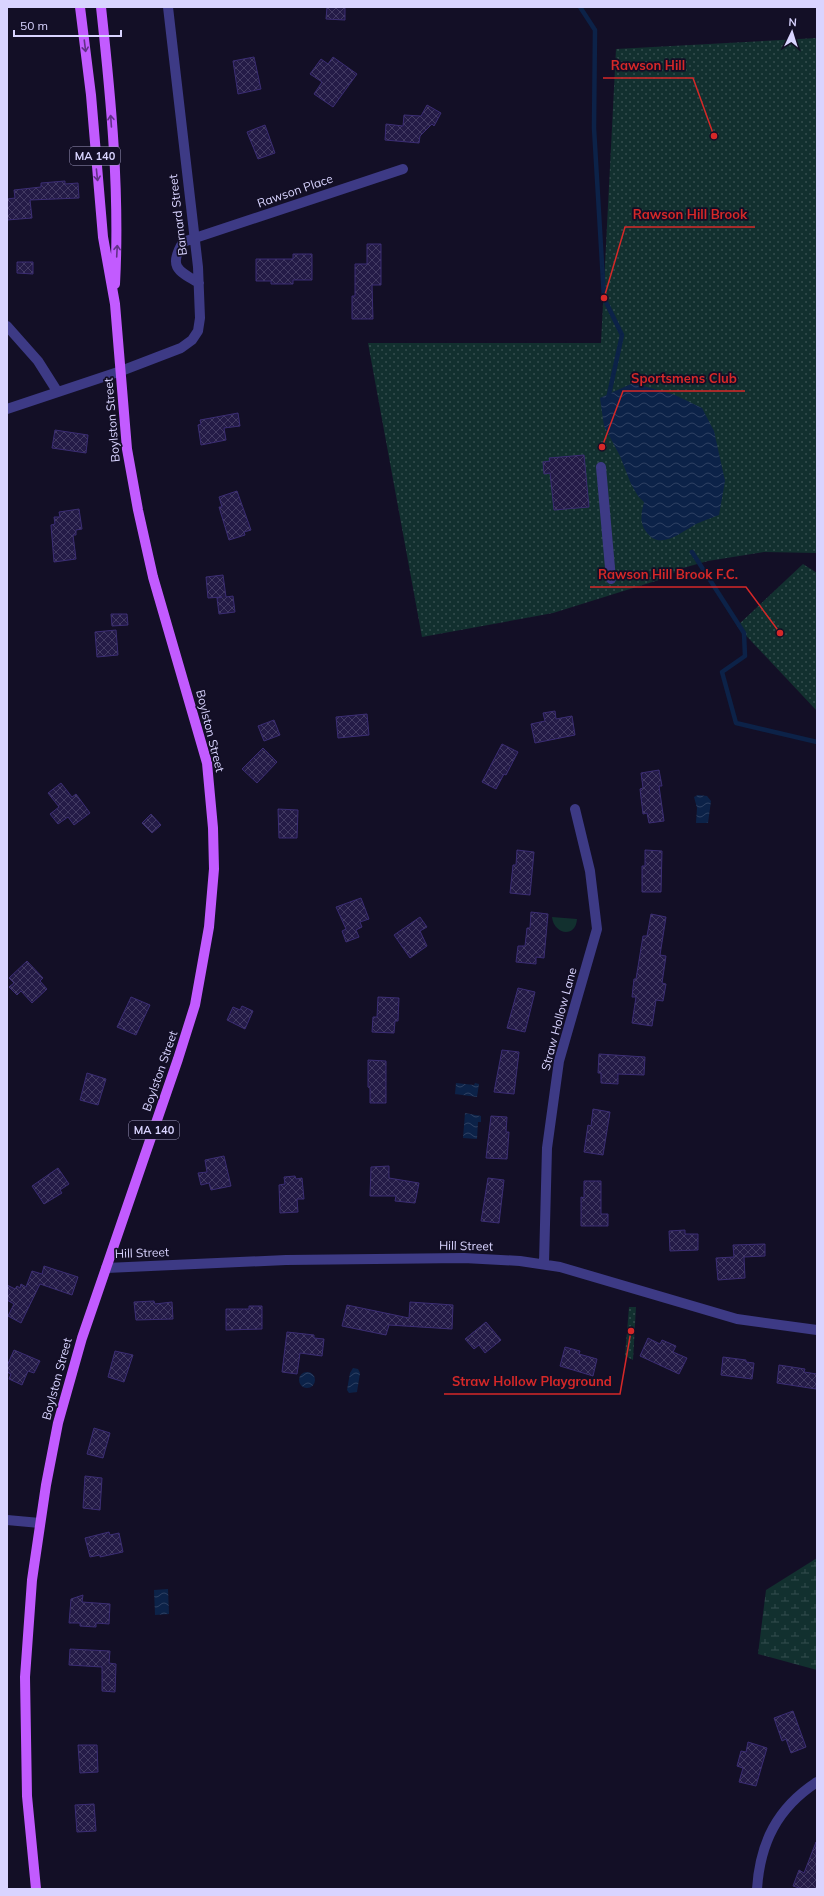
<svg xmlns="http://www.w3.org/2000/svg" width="824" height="1896" font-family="Mulish,sans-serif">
	<defs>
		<pattern id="green-dots" width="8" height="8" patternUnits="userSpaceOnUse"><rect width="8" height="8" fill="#12302f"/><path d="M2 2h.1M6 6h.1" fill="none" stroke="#344d4e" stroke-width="1.8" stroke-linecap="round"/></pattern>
		<pattern id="wetland-marsh" width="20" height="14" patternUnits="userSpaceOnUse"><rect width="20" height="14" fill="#12302f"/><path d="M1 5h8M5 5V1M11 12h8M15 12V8" fill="none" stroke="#344d4e"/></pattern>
		<pattern id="water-waves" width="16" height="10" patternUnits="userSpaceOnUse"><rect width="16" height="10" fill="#0c2248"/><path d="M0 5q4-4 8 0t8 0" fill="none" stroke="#2f4163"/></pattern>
		<pattern id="building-cross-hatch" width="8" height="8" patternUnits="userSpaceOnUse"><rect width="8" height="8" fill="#241b47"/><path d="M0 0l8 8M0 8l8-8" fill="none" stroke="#433b63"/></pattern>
	</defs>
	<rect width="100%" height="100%" fill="#130f26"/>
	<path fill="url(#green-dots)" d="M 817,38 L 817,553 L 764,552 L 708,561 L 683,568 L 662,579 L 553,613 L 422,637 L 368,343 L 601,343 L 616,49 Z
		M 803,564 L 817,573 L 817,711 L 737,626 Z
		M 629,1307 L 636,1307 L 633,1360 L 625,1356 Z"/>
	<path fill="url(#wetland-marsh)" d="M 817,1558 L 817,1670 L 758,1654 L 766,1590 Z"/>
	<path fill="#12302f" d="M 552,917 L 577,919 C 576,938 554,935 552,917 Z"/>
	<path fill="url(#water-waves)" d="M 633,383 L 675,395 L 702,408 L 714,431 L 725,481 L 719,515 C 711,518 703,521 696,524 C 683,531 661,550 648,534 C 639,524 641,514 644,502 L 638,496 L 631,484 L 620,456 L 604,426 L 600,398 Z
		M 698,795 L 707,796 L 711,801 L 708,823 L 696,823 L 697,808 L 694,797 Z
		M 456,1083 L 474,1085 L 475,1083 L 479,1084 L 477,1097 L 455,1094 Z
		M 465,1113 L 481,1116 L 481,1122 L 478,1122 L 477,1139 L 463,1138 Z
		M 353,1368 L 358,1369 L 360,1373 L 357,1392 L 349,1393 L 347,1390 L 350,1373 Z
		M299 1380a8 8 0 1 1 16 0a8 8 0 1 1-16 0Z
		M 168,1589 L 169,1614 L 155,1615 L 154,1590 Z"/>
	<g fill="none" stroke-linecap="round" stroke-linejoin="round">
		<path stroke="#0c2248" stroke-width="4.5" d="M 580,7 L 595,30 L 594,128 L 604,298 L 622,335 L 608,399
			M 692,552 L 744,633 L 745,656 L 722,672 L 736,723 L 817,742"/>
	</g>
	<path fill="url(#building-cross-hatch)" stroke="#3b2d73" d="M 327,7 L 345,7 L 345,20 L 326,19 Z
		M 254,57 L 261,89 L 238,94 L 233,61 Z
		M 333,57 L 357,74 L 333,107 L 314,94 L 322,82 L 310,74 L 321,59 L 328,64 Z
		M 427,105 L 441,113 L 434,126 L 432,124 L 420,136 L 419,143 L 385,140 L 386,124 L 403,126 L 404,115 L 421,116 Z
		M 265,125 L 275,153 L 258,159 L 247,132 Z
		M 65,181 L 65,184 L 78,183 L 79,198 L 30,200 L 32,218 L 7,220 L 7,199 L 15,198 L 14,190 L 41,187 L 41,183 Z
		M 367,244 L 381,244 L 381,285 L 372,285 L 373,319 L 352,319 L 352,296 L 355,296 L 355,264 L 367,264 Z
		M 293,254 L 312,254 L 312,280 L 293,280 L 293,284 L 271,284 L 271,281 L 256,281 L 256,259 L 293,259 Z
		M 17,262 L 33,262 L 33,274 L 17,273 Z
		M 238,413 L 240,426 L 224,428 L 226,440 L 201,445 L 198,425 L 201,424 L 200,420 Z
		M 55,430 L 88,435 L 86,453 L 52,448 Z
		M 584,455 L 589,507 L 554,510 L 550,473 L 544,474 L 543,462 L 550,461 L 549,458 Z
		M 237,491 L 251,530 L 244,532 L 245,535 L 229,540 L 219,507 L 222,507 L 219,497 Z
		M 79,509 L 82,529 L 76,530 L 76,535 L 73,535 L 76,559 L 54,562 L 51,525 L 55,524 L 54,517 L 60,517 L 59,512 Z
		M 223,575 L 226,597 L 233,596 L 235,612 L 219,614 L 217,598 L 222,597 L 208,598 L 206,577 Z
		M 111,614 L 127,614 L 128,625 L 112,626 Z
		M 116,630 L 118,655 L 97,657 L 95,632 Z
		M 555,711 L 556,719 L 572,716 L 575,735 L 535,743 L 531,724 L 545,721 L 543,713 Z
		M 367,714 L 369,735 L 338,738 L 336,717 Z
		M 274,720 L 280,735 L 264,741 L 258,726 Z
		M 502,744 L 518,752 L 506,775 L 504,774 L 496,789 L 482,782 Z
		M 263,748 L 277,762 L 257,783 L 242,769 Z
		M 659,770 L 662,786 L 659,786 L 664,821 L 649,823 L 647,813 L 643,814 L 640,789 L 643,788 L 641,773 Z
		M 61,783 L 72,797 L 76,794 L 90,813 L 74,825 L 68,817 L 58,824 L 50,814 L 59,807 L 48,793 Z
		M 278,809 L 298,810 L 297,838 L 279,838 Z
		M 151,814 L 161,825 L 152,833 L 142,823 Z
		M 517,850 L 534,852 L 530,895 L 510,893 L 513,865 L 516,865 Z
		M 645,850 L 662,851 L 661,892 L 642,892 L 642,866 L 645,866 Z
		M 361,898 L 369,919 L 360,922 L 362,927 L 356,930 L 359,937 L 346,942 L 342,931 L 346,929 L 336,907 Z
		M 531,912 L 548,914 L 544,958 L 536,957 L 536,964 L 516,962 L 518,946 L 525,946 L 527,928 L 530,928 Z
		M 651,914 L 666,917 L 660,955 L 666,956 L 662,983 L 666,984 L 663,1001 L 656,1000 L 652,1026 L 632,1023 L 636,997 L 632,997 L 634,979 L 636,979 L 643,936 L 647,936 Z
		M 420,917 L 427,927 L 420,931 L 427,946 L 410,958 L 394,935 Z
		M 27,961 L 43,978 L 40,981 L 47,989 L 32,1003 L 21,991 L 17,995 L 9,987 L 14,983 L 9,978 Z
		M 518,988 L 535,992 L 525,1032 L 507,1028 Z
		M 131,997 L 150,1005 L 136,1035 L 117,1027 Z
		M 378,997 L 399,998 L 398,1021 L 395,1021 L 394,1033 L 372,1032 L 373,1017 L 377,1017 Z
		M 242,1006 L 253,1011 L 245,1029 L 227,1020 L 233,1007 L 240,1010 Z
		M 502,1050 L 519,1052 L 514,1094 L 494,1092 Z
		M 599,1054 L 645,1057 L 644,1075 L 618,1074 L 618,1084 L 601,1083 L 601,1073 L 598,1073 Z
		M 368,1060 L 386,1061 L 386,1103 L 370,1103 L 370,1088 L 368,1087 Z
		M 87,1073 L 106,1079 L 98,1105 L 80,1100 Z
		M 593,1109 L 610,1112 L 603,1155 L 584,1152 L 588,1125 L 591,1126 Z
		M 491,1116 L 507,1117 L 506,1132 L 509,1132 L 507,1159 L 486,1158 Z
		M 224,1156 L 231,1186 L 211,1190 L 209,1183 L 201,1185 L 198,1173 L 207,1172 L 205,1160 Z
		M 389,1166 L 389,1178 L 419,1183 L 415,1203 L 395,1201 L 396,1196 L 370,1196 L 371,1167 Z
		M 58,1168 L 69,1184 L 60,1190 L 62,1193 L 44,1204 L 32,1186 Z
		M 295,1176 L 296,1179 L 302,1178 L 304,1199 L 297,1199 L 298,1212 L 280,1213 L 279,1185 L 285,1184 L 284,1177 Z
		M 488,1178 L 504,1180 L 499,1223 L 481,1221 Z
		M 584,1181 L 601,1181 L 601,1214 L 608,1214 L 608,1226 L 581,1226 L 581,1197 L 584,1198 Z
		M 685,1230 L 685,1234 L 698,1234 L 698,1250 L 670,1251 L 669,1231 Z
		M 765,1244 L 765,1256 L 744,1257 L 745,1278 L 718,1280 L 716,1258 L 734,1257 L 733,1245 Z
		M 44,1266 L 78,1277 L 72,1295 L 40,1284 L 21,1323 L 8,1316 L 14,1304 L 7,1300 L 7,1285 L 15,1289 L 17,1286 L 20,1288 L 21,1284 L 26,1287 L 32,1271 L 42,1274 Z
		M 154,1301 L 155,1304 L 172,1302 L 173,1319 L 136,1320 L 134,1302 Z
		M 410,1302 L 453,1305 L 452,1329 L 389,1325 L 386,1335 L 342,1326 L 347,1305 L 409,1318 Z
		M 249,1306 L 262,1306 L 262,1329 L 226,1330 L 226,1309 L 249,1309 Z
		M 486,1322 L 501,1340 L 485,1353 L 479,1345 L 474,1349 L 465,1339 Z
		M 287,1332 L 314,1335 L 314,1338 L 324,1339 L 322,1356 L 300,1353 L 297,1374 L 282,1372 Z
		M 648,1338 L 660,1344 L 662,1340 L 676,1346 L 673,1352 L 687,1358 L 679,1374 L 640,1356 Z
		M 565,1347 L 580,1351 L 579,1354 L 597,1359 L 593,1376 L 560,1366 Z
		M 14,1350 L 40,1361 L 34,1373 L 28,1371 L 22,1385 L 9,1379 L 11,1374 L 7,1372 L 7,1366 Z
		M 115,1351 L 133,1355 L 124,1382 L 108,1377 Z
		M 723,1357 L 746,1360 L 746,1362 L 754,1363 L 752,1379 L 721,1375 Z
		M 779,1365 L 805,1369 L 804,1372 L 817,1374 L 816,1389 L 777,1383 Z
		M 94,1428 L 110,1433 L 103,1458 L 87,1454 Z
		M 85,1476 L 102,1478 L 100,1510 L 83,1508 Z
		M 109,1532 L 110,1535 L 119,1533 L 123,1552 L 100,1557 L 100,1555 L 90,1557 L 85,1538 Z
		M 83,1595 L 82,1602 L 110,1604 L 109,1624 L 96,1623 L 96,1627 L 80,1626 L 80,1623 L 69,1623 L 71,1599 Z
		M 70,1649 L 110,1651 L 109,1663 L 116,1664 L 115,1692 L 102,1691 L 102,1667 L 69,1665 Z
		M 793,1711 L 806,1747 L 791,1753 L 786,1739 L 782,1741 L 774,1718 Z
		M 748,1742 L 767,1748 L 756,1786 L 739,1782 L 743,1768 L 737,1766 L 741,1751 L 746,1752 Z
		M 78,1745 L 97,1745 L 98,1772 L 80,1773 Z
		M 94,1804 L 96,1831 L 77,1832 L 75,1805 Z
		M 816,1842 L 817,1889 L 802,1889 L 793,1886 L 799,1870 L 804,1873 Z"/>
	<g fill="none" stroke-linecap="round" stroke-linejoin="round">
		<path stroke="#3d3a85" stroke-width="10" d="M 199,283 C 178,271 168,267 183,242 L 403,169
			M 7,326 L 38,361 L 57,391
			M 7,409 L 121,371 L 181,348 L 192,340 L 198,331 L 200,318 L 198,267 L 168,7
			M 601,467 L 611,579
			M 544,1263 L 547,1148 L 559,1061 L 597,929 L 590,871 L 575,809
			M 106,1268 L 286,1260 L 464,1258 L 520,1261 L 560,1267 L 737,1319 L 817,1330
			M 7,1520 L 40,1523
			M 757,1889 C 760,1843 777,1808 817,1782"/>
		<path stroke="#c25bff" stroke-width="10" d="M 101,7 C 111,99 120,192 115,284
			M 36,1889 L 27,1796 L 25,1677 L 32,1580 L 46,1485 L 58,1423 L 82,1338 L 178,1059 L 195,1005 L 209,927 L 214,869 L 213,828 L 207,763 L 153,577 L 138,510 L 127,449 L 115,304 L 103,237 L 91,95 L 80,7"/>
	</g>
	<defs><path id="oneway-shaft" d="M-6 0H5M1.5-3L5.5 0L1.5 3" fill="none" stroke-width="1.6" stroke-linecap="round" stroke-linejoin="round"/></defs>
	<g stroke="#623188">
		<use href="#oneway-shaft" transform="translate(85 46) rotate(83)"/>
		<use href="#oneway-shaft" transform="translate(111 121) rotate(-94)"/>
		<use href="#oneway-shaft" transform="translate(97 175) rotate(84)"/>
		<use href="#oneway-shaft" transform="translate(117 251) rotate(-87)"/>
	</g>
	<g text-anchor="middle" stroke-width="3.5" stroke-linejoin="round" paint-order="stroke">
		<g fill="#130f26" stroke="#9e99be" stroke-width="1">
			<rect x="70" y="147" width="50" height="18" rx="3"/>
			<rect x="129" y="1121" width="50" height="18" rx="3"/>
		</g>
		<g font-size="11" font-weight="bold" fill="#d9d4ff">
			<text x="95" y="160">MA 140</text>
			<text x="154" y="1134">MA 140</text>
		</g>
		<g font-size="12" fill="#d9d4ff" stroke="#130f26">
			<text transform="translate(295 191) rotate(-19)" y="4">Rawson Place</text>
			<text transform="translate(178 215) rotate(-97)" y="4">Barnard Street</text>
			<text transform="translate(112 420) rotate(-95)" y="4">Boylston Street</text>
			<text transform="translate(210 731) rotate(76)" y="4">Boylston Street</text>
			<text transform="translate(559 1019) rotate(-75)" y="4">Straw Hollow Lane</text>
			<text transform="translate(160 1071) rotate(-71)" y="4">Boylston Street</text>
			<text transform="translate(466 1246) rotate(1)" y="4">Hill Street</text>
			<text transform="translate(142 1253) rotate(-2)" y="4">Hill Street</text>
			<text transform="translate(57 1379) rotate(-75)" y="4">Boylston Street</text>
		</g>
	</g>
	<path fill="none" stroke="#d62828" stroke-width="1.5" d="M714 136L693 78H603M604 298L625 227H755M602 447L623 391H745M780 633L746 587H590M631 1331L620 1394H444"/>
	<g fill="#d62828" stroke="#130f26" stroke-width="1.5">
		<circle cx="714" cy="136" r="4"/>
		<circle cx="604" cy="298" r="4"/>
		<circle cx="602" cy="447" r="4"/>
		<circle cx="780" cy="633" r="4"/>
		<circle cx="631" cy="1331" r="4"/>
	</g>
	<g font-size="13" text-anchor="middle" font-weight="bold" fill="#d62828" stroke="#130f26" stroke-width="3.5" stroke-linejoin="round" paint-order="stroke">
		<text x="648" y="70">Rawson Hill</text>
		<text x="690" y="219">Rawson Hill Brook</text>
		<text x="684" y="383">Sportsmens Club</text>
		<text x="668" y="579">Rawson Hill Brook F.C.</text>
		<text x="532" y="1386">Straw Hollow Playground</text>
	</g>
	<rect width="824" height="1896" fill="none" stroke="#d9d4ff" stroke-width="16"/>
	<g transform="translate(792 32) rotate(4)" stroke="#130f26" stroke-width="3" paint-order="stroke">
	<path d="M0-3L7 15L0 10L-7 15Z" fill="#d9d4ff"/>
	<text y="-6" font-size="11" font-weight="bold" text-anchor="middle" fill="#d9d4ff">N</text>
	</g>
	<path d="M14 30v6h107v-6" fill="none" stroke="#d9d4ff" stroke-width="2"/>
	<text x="20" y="30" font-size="12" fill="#d9d4ff" stroke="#130f26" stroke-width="3" paint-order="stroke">50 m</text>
</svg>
